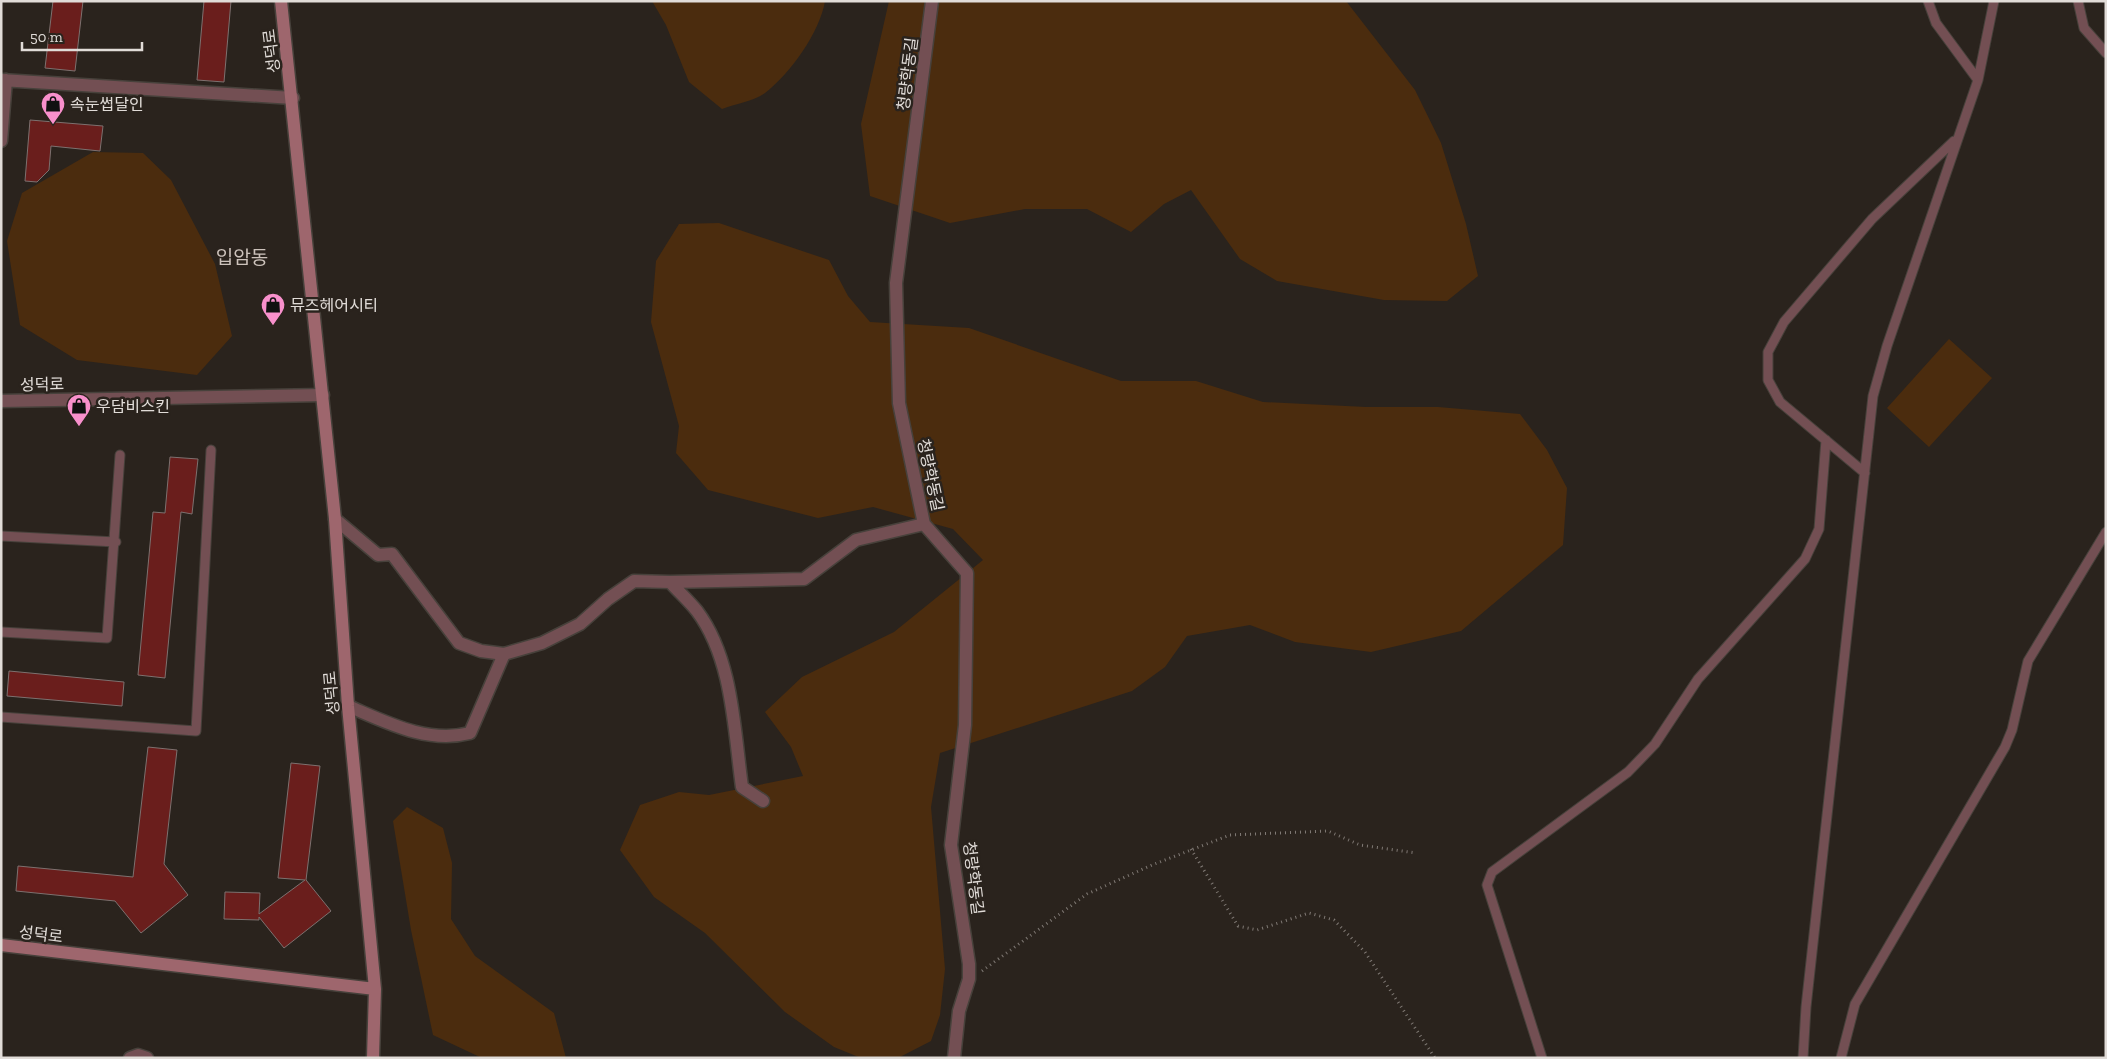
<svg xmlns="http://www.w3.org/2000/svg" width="2107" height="1059" font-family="'Zilla Slab','Noto Sans KR',serif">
	<rect width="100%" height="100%" fill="#2a231d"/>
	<path fill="#4b2c0e" d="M 652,1 L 825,1 C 820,32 790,74 765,93 C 755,101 735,104 722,109 L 689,82 L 666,25 Z
		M 889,1 L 1346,1 L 1415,90 L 1441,143 L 1466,224 L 1478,276 L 1447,301 L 1384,300 L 1277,281 L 1240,259 L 1191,190 L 1164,204 L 1131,232 L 1087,209 L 1025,209 L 950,223 L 870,196 L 861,124 Z
		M 93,152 L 143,153 L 171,180 L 215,264 L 232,336 L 197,375 L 77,360 L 20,325 L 7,241 L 22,193 Z
		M 719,223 L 829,260 L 848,296 L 870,322 L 969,328 L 1121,381 L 1196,381 L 1263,402 L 1366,407 L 1438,407 L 1520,414 L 1547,450 L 1567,488 L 1563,545 L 1461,631 L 1371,652 L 1295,642 L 1250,625 L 1187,636 L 1165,667 L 1132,691 L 940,753 L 931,807 L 945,969 L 940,1015 L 931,1041 L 898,1058 L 861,1058 L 834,1047 L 785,1012 L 705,933 L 654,897 L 620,850 L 640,805 L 679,792 L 709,795 L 803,776 L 791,747 L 765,712 L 802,677 L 894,632 L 983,560 L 953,529 L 873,507 L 818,518 L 708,490 L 676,453 L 679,426 L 651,322 L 656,261 L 679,224 Z
		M 1949,339 L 1992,378 L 1929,447 L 1887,408 Z
		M 407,807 L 443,828 L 452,863 L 451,919 L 475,956 L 554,1013 L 566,1058 L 482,1058 L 433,1035 L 411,930 L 393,821 Z"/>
	<path fill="#6a1e1c" stroke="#7d716f" d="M 53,1 L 83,1 L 75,71 L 45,68 Z
		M 204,1 L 231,1 L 224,82 L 197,80 Z
		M 30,120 L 103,126 L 100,151 L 51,146 L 49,170 L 37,182 L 25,181 Z
		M 170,457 L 198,459 L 192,514 L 181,512 L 165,678 L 138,675 L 153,512 L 165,513 Z
		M 9,671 L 124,682 L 122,706 L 7,696 Z
		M 148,747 L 177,750 L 164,864 L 188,895 L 141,933 L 115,901 L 16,891 L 18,866 L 133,877 Z
		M 291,763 L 320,766 L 306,880 L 331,911 L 284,948 L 259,917 L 259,920 L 224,919 L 225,892 L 260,893 L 259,914 L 305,880 L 278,878 Z"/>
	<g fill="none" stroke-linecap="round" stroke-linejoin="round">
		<defs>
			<path id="lane" d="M 1928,1 L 1936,23 L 1978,80
				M 2078,1 L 2084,28 L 2106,53
				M 1865,473 L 1780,402 L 1768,380 L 1768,352 L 1784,322 L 1872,219 L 1954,141
				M 1,536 L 116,542
				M 1,632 L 107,638 L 120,455
				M 1,717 L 196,731 L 211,450
				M 1542,1058 L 1487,885 L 1492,872 L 1628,772 L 1655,744 L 1698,679 L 1805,559 L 1819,529 L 1826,440
				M 1803,1058 L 1806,1007 L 1873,396 L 1887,346 L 1978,80 L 1994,1
				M 1841,1058 L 1855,1004 L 2005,747 L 2012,730 L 2028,661 L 2106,532"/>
			<path id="street" d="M 932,1 L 896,283 L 899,403 L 924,524 L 967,573 L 965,725 L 951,845 L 969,964 L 969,979 L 959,1011 L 954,1058
				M 1,80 L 293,98
				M 1,141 L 6,80
				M 1,401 L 323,395
				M 335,519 L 378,555 L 392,554 L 459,643 L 481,651 L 504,654 L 542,643 L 580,624 L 608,599 L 634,581 L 670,582 L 804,579 L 856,540 L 924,524
				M 670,582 C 679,592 689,601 697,611 C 733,659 734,730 742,787 L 763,801
				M 348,706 C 386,722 427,744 470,733 L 504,654
				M 130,1058 L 138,1055 L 147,1058"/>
			<path id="secondary" d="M 281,1 L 335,519 L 348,706 L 375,989 L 373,1058
				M 1,945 L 375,989"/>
		</defs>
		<use href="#lane" stroke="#47413b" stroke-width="11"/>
		<use href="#street" stroke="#47413b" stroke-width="15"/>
		<use href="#secondary" stroke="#47413b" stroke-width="15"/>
		<path stroke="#807a75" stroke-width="3" stroke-dasharray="1 4" stroke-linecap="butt" d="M 1191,849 L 1238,926 L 1257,930 L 1309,913 L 1334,920 L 1365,952 L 1435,1058
			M 982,971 L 1087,894 L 1152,865 L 1230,835 L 1328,831 L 1360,845 L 1416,853"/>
		<use href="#lane" stroke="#734f53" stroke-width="9"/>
		<use href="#street" stroke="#734f53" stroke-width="12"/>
		<use href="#secondary" stroke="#9e666d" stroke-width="12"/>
	</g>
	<defs>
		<symbol id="shop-pin" viewBox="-11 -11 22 30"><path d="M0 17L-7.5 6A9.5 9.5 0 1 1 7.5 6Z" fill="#f890cc" stroke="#2a231d"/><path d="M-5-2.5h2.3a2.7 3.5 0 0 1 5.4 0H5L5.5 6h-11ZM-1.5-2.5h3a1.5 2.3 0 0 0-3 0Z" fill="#111"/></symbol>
	</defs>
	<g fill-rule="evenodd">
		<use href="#shop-pin" x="39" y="90" width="28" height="38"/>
		<use href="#shop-pin" x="259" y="291" width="28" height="38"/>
		<use href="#shop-pin" x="65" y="392" width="28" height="38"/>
	</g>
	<g text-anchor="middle" stroke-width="5" stroke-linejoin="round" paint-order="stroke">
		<g font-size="16" fill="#e1dcd8" stroke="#2a231d">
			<text transform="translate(271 51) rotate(-97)" y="6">성덕로</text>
			<text transform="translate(907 74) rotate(-83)" y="6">청량학동길</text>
			<text transform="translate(42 384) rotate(-1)" y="6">성덕로</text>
			<text transform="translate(931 475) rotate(78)" y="6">청량학동길</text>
			<text transform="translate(331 693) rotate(-95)" y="6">성덕로</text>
			<text transform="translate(974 878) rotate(83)" y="6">청량학동길</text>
			<text transform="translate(41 934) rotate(7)" y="6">성덕로</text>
		</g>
		<g font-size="16" fill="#e1dcd8" stroke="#2a231d" text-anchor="start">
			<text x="70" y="110">속눈썹달인</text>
			<text x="290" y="311">뮤즈헤어시티</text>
			<text x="96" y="412">우담비스킨</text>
		</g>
		<g font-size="19" fill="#ccc2bb" stroke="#2a231d">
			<text x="242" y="264">입암동</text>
		</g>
	</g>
	<rect width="2107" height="1059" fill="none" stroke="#e1dcd8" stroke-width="5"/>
	<path d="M22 42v8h120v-8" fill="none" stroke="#e1dcd8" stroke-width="2.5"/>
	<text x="30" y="42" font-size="15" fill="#e1dcd8" stroke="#2a231d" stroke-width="4" paint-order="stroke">50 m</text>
</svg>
